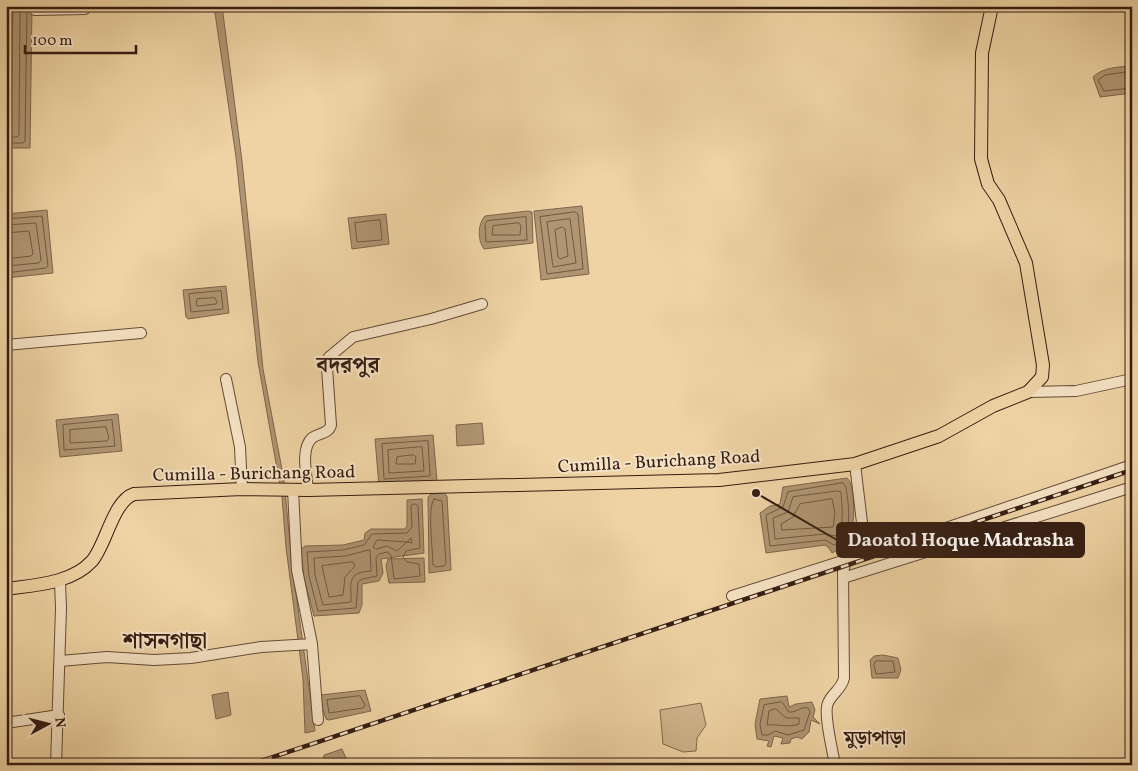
<svg xmlns="http://www.w3.org/2000/svg" width="1138" height="771" font-family="Vollkorn,'Noto Serif Bengali',serif">
	<rect width="100%" height="100%" fill="#efd3a4"/>
	<filter id="stains"><feTurbulence type="fractalNoise" baseFrequency=".004" numOctaves="4"/><feColorMatrix values="0 0 0 0 .2 0 0 0 0 .09 0 0 0 0 .02 0 0 0 .5 -.17"/></filter>
	<radialGradient id="worn" r=".72"><stop offset=".6" stop-color="#630" stop-opacity="0"/><stop offset="1" stop-color="#630" stop-opacity=".3"/></radialGradient>
	<path fill="#cfb48b" stroke="#82684e" d="M 701,703 L 706,725 L 697,738 L 696,751 L 683,752 L 663,744 L 660,710 Z"/>
	<path fill="#af9572" stroke="#7e654c" d="M 6,6 L 32,6 L 30,148 L 6,148 Z
		M 214,6 L 222,6 L 242,161 L 263,369 L 284,480 L 292,565 L 315,731 L 305,733 L 303,679 L 286,547 L 282,497 L 258,362 L 236,157 Z
		M 1132,66 L 1132,93 L 1100,97 L 1093,77 C 1103,67 1119,67 1132,66 Z
		M 582,206 L 589,274 L 541,280 L 534,211 Z
		M 47,210 L 53,273 L 6,278 L 6,214 Z
		M 528,211 L 532,212 L 533,243 L 484,249 C 477,240 478,223 485,216 Z
		M 386,214 L 389,244 L 352,249 L 348,218 Z
		M 226,286 L 229,313 L 188,319 L 186,317 L 183,290 Z
		M 118,414 L 122,451 L 60,457 L 56,420 Z
		M 482,423 L 484,444 L 457,446 L 456,425 Z
		M 433,435 L 437,481 L 379,486 L 375,439 Z
		M 847,478 C 852,483 852,490 853,497 C 855,519 854,543 832,553 L 829,548 L 825,545 L 766,553 L 760,513 L 770,506 L 780,504 L 783,487 Z
		M 444,493 L 447,496 L 451,570 L 429,573 L 428,497 L 431,494 Z
		M 422,499 L 424,553 L 381,559 L 383,573 L 379,581 L 362,584 L 362,605 L 359,613 L 314,616 L 304,578 L 301,549 L 305,546 L 343,545 L 364,540 L 365,533 L 371,529 L 405,529 L 407,526 L 407,500 Z
		M 424,558 L 425,582 L 389,583 L 386,566 L 388,559 Z
		M 883,655 L 898,658 L 901,670 L 898,678 L 872,678 L 870,660 L 874,656 Z
		M 365,690 L 371,711 L 329,720 L 326,719 L 320,702 L 321,695 Z
		M 228,692 L 231,715 L 216,719 L 212,695 Z
		M 787,696 L 789,707 L 796,704 L 812,702 L 815,710 L 813,717 L 820,724 L 811,720 L 809,732 L 802,739 L 797,737 L 791,739 L 790,743 L 781,744 L 783,738 L 774,736 L 771,747 L 767,746 L 769,741 L 757,739 L 755,724 L 760,699 Z
		M 342,749 L 349,765 L 323,765 L 324,755 Z"/>
	<g fill="none" stroke-linecap="round" stroke-linejoin="round">
		<path stroke="#725942" stroke-width="1" d="M 1132,71 L 1105,75 L 1098,80 L 1104,91 L 1132,88
			M 6,129 L 11,127 L 13,6
			M 6,137 L 17,137 L 19,135 L 20,6
			M 6,143 L 23,143 L 25,141 L 27,6
			M 575,212 L 578,214 L 583,269 L 547,274 L 540,217 Z
			M 526,217 L 527,240 L 486,242 L 485,224 L 487,221 Z
			M 6,219 L 42,216 L 48,266 L 46,268 L 6,273
			M 570,219 L 576,263 L 553,267 L 547,222 Z
			M 380,220 L 382,240 L 357,242 L 355,223 Z
			M 519,223 L 521,226 L 520,235 L 492,235 L 493,226 Z
			M 6,225 L 36,223 L 41,260 L 39,263 L 6,266
			M 563,227 L 565,229 L 568,256 L 560,259 L 558,257 L 555,230 Z
			M 6,233 L 29,231 L 33,254 L 31,256 L 6,259
			M 221,291 L 223,309 L 191,312 L 189,294 Z
			M 215,298 L 217,302 L 216,304 L 198,306 L 196,305 L 197,299 Z
			M 112,420 L 115,446 L 64,450 L 63,425 Z
			M 106,427 L 109,438 L 107,441 L 70,443 L 70,430 Z
			M 428,441 L 430,476 L 384,479 L 382,444 Z
			M 422,447 L 424,471 L 389,473 L 388,450 Z
			M 414,455 L 416,457 L 415,464 L 396,464 L 397,457 Z
			M 843,483 L 846,487 C 848,504 855,536 834,545 L 825,540 L 770,546 L 766,515 L 783,507 L 788,492 Z
			M 838,491 L 841,492 C 842,508 845,523 836,536 L 824,534 L 775,539 L 773,518 L 788,512 L 793,497 Z
			M 434,499 L 442,501 L 446,564 L 444,566 L 436,567 L 433,565 C 433,551 427,509 434,499 Z
			M 832,499 L 835,513 L 833,527 L 782,530 L 781,524 L 793,517 L 800,504 Z
			M 415,504 L 418,506 L 420,548 L 406,551 L 403,557 L 407,562 L 419,564 L 420,576 L 394,579 L 391,555 L 387,552 L 379,554 L 376,558 L 377,576 L 362,579 L 358,582 L 356,608 L 318,611 L 309,576 L 307,552 L 343,550 L 364,545 L 372,534 L 407,533 L 412,527 L 411,506 Z
			M 411,538 L 412,543 L 407,542 L 397,551 L 387,546 L 376,549 L 373,547 L 377,540 L 407,542 Z
			M 370,550 L 371,571 C 367,572 364,571 359,573 C 347,577 352,592 351,602 L 323,605 L 315,575 L 314,558 L 345,556 Z
			M 353,562 L 355,566 L 345,577 L 343,595 L 329,597 L 322,566 Z
			M 876,661 L 893,661 L 895,672 L 876,674 L 874,665 Z
			M 360,696 L 365,705 L 363,708 L 329,713 L 327,700 Z
			M 782,702 L 789,712 C 796,713 801,706 808,708 L 810,712 L 804,730 L 788,735 L 775,731 L 768,735 L 762,735 L 760,724 L 764,705 Z
			M 776,709 L 786,718 L 799,718 L 799,724 C 788,728 779,724 767,725 L 769,711 Z"/>
		<defs>
			<path id="minor" d="M 34,6 L 35,10 L 85,9 L 88,6
				M 6,345 L 141,333
				M 226,379 L 240,447 L 242,489
				M 1028,392 L 1076,391 L 1132,379
				M 293,490 L 297,570 L 312,644 L 318,720
				M 308,490 C 307,476 300,449 312,438 C 318,433 329,434 331,425 L 327,368 L 329,357 L 353,337 L 431,319 L 482,304
				M 843,578 L 1132,487
				M 732,596 L 940,530 L 1132,465
				M 60,661 L 107,657 L 154,660 L 191,658 L 261,647 L 312,644
				M 6,723 L 59,715
				M 56,765 L 61,608 L 60,581
				M 835,765 C 833,752 823,713 828,703 C 832,693 842,689 844,678 L 843,572 L 846,561 L 863,531 L 855,464"/>
			<path id="major" d="M 6,589 C 34,585 71,584 92,561 C 106,545 113,501 134,494 L 242,489 L 308,490 L 719,480 L 855,464 L 939,436 L 993,406 L 1028,392 L 1042,377 L 1043,365 L 1026,263 L 999,200 L 988,184 L 981,159 L 982,53 L 992,6"/>
		</defs>
		<use href="#minor" stroke="#634a36" stroke-width="12"/>
		<use href="#major" stroke="#341d12" stroke-width="14"/>
		<use href="#minor" stroke="#f5e2c4" stroke-width="10"/>
		<use href="#major" stroke="#efd3a4" stroke-width="12"/>
		<defs>
			<path id="rail" d="M 249,765 L 1132,470"/>
		</defs>
		<use href="#rail" stroke="#341d12" stroke-width="4.5"/>
		<use href="#rail" stroke="#f5e2c4" stroke-width="2.5" stroke-dasharray="8" stroke-linecap="butt"/>
	</g>
	<g text-anchor="middle" stroke-width="4" stroke-linejoin="round" paint-order="stroke">
		<g font-size="18" fill="#341d12" stroke="#f5e2c4">
			<text transform="translate(659 461) rotate(-3)" y="6">Cumilla - Burichang Road</text>
			<text transform="translate(254 473) rotate(-1)" y="6">Cumilla - Burichang Road</text>
		</g>
		<g font-size="19" font-weight="bold" fill="#341d12" stroke="#f5e2c4">
			<text x="875" y="744">মুড়াপাড়া</text>
		</g>
		<g font-size="22" font-weight="bold" fill="#341d12" stroke="#f5e2c4">
			<text x="348" y="372">বদরপুর</text>
			<text x="165" y="648">শাসনগাছা</text>
		</g>
	</g>
	<path fill="none" stroke="#341d12" stroke-width="2" d="M756 493L837 540"/>
	<circle fill="#341d12" stroke="#f5e2c4" stroke-width="2" cx="756" cy="493" r="5"/>
	<rect fill="#341d12" stroke="#341d12" stroke-width="2" x="837" y="523" width="247" height="34" rx="5"/>
	<g font-size="19" text-anchor="middle" font-weight="bold" fill="#fff">
		<text x="961" y="546">Daoatol Hoque Madrasha</text>
	</g>
	<rect width="1138" height="771" fill="none" stroke="#efd3a4" stroke-width="25"/>
	<rect x="8" y="8" width="1123" height="756" fill="none" stroke="#341d12" stroke-width="2.5"/>
	<rect x="12" y="12" width="1113" height="746" fill="none" stroke="#341d12"/>
	<g transform="translate(48 724) rotate(83)" stroke="#f5e2c4" stroke-width="4" paint-order="stroke">
	<path d="M0-4L9 19L0 12L-9 19Z" fill="#341d12"/>
	<text y="-8" font-size="14" font-weight="bold" text-anchor="middle" fill="#341d12">N</text>
	</g>
	<path d="M25 45v8h111v-8" fill="none" stroke="#341d12" stroke-width="2.5"/>
	<text x="32" y="45" font-size="15" fill="#341d12" stroke="#f5e2c4" stroke-width="4" paint-order="stroke">100 m</text>
	<rect width="100%" height="100%" filter="url(#stains)"/>
	<rect width="100%" height="100%" fill="url(#worn)"/>
</svg>
